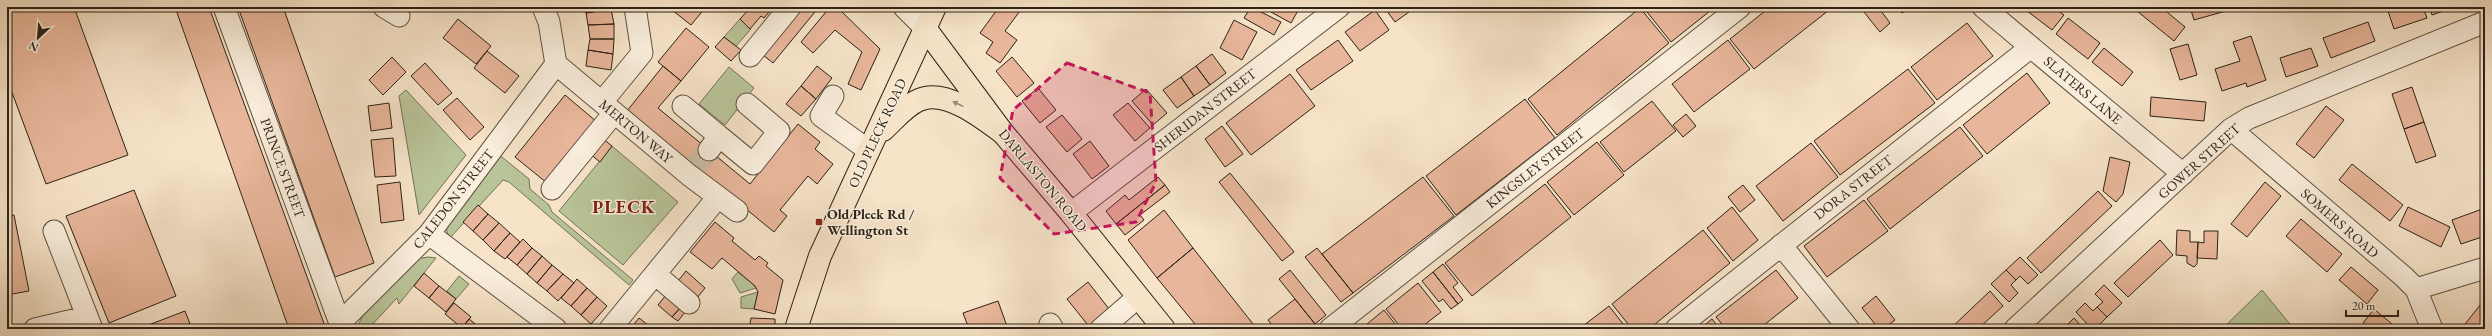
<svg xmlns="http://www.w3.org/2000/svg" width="2492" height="336" font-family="'EB Garamond',serif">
	<rect width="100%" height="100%" fill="#f6e3c8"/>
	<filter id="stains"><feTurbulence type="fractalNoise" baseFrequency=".005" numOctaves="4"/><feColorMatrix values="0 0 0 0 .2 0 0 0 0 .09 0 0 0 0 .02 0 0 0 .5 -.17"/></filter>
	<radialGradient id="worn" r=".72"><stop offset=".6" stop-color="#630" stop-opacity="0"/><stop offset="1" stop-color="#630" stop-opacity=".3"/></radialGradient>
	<path fill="#b9c498" stroke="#727358" d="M 740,19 L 751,29 L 736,46 L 724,37 Z
		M 729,67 L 754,88 L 725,125 L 699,104 Z
		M 406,90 L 466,155 L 419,215 L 399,96 Z
		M 612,146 L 678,202 L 623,265 L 559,211 Z
		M 497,153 L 529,179 L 530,189 L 549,205 L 552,212 L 633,280 L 629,285 L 509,182 L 503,180 L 449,239 L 446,227 Z
		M 428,257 L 436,258 L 399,304 L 397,298 L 368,329 L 356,329 L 362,317 L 416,259 Z
		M 738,272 L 755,286 L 756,288 L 740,293 L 732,279 Z
		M 459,276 L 469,284 L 456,299 L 447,291 Z
		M 2262,290 L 2294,329 L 2222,329 Z
		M 758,292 L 754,309 L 741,308 L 741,297 Z"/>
	<path fill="#e8b69a" stroke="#2c2217" d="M 7,7 L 74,7 L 128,155 L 46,184 L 7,79 Z
		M 175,7 L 209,7 L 326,329 L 289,329 Z
		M 238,7 L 283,7 L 374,263 L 335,277 Z
		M 584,7 L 610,7 L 611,9 L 586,13 Z
		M 674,7 L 706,7 L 691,25 L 672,10 Z
		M 751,7 L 769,7 L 768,9 L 770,11 L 764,18 L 761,16 L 750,29 L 740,19 Z
		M 802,7 L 819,7 L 773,63 L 763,55 Z
		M 830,7 L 837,7 L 880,49 L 861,90 L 848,84 L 862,52 L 835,30 L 813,53 L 801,42 Z
		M 999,7 L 1023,7 L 1005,31 L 1017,40 L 1000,63 L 986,53 L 993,42 L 980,33 Z
		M 1251,7 L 1281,22 L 1274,35 L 1244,18 Z
		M 1273,7 L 1300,7 L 1291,23 L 1271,12 Z
		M 1384,7 L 1416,7 L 1395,22 Z
		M 1643,7 L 1715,7 L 1671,42 Z
		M 1770,7 L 1833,7 L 1754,69 L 1730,39 Z
		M 1860,7 L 1878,7 L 1890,23 L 1880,32 Z
		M 1897,7 L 1911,7 L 1902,13 Z
		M 2022,7 L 2053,7 L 2064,15 L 2052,30 Z
		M 2140,7 L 2161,7 L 2185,27 L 2174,41 L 2137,11 Z
		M 2190,7 L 2240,7 L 2194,20 Z
		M 2398,7 L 2423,7 L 2427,18 L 2394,29 L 2388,11 Z
		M 2429,7 L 2455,7 L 2432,15 Z
		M 1640,8 L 1669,43 L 1557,135 L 1528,99 Z
		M 611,9 L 614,24 L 588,25 L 586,13 Z
		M 1375,10 L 1389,30 L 1360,51 L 1345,32 Z
		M 2068,18 L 2100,43 L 2088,59 L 2056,34 Z
		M 458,19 L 491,46 L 476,64 L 443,38 Z
		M 1234,20 L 1257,32 L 1242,60 L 1220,48 Z
		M 2368,22 L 2375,41 L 2331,58 L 2323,38 Z
		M 1967,23 L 1993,56 L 1937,100 L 1911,67 Z
		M 614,24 L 614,39 L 590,39 L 588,25 Z
		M 686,28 L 709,47 L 681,81 L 658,62 Z
		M 2251,36 L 2266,80 L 2247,87 L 2246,83 L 2222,91 L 2215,69 L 2240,61 L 2233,42 Z
		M 724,37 L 741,50 L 731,61 L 715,47 Z
		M 590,39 L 614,39 L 613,54 L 588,50 Z
		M 1338,40 L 1353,61 L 1311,90 L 1296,70 Z
		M 1728,40 L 1750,69 L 1694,112 L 1672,84 Z
		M 2188,44 L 2197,75 L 2180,80 L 2170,49 Z
		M 2104,48 L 2133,72 L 2122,86 L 2092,62 Z
		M 2311,48 L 2318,66 L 2286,77 L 2280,58 Z
		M 588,50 L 613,54 L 611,70 L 586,66 Z
		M 487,51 L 519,76 L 505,93 L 474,68 Z
		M 1212,54 L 1226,73 L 1210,85 L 1196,66 Z
		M 392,57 L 406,72 L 383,95 L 369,80 Z
		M 1012,57 L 1034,83 L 1017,97 L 996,71 Z
		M 425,63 L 452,93 L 438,105 L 411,76 Z
		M 663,66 L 681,81 L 658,108 L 750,184 L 798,124 L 820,142 L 815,149 L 833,164 L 817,184 L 808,176 L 780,210 L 787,216 L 774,232 L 627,111 Z
		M 817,66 L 832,78 L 816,99 L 801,86 Z
		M 1196,66 L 1210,85 L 1194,96 L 1181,77 Z
		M 1908,69 L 1935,103 L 1840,175 L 1814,141 Z
		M 2027,73 L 2050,103 L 1987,154 L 1963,125 Z
		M 1290,74 L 1315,106 L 1251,155 L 1226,123 Z
		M 1181,77 L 1194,96 L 1177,108 L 1163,90 Z
		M 801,86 L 816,99 L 801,116 L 786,104 Z
		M 2412,87 L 2424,122 L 2404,129 L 2392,94 Z
		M 1038,88 L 1056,110 L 1040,123 L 1022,101 Z
		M 1146,89 L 1167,113 L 1153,125 L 1132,101 Z
		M 565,95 L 597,122 L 547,183 L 515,157 Z
		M 2151,97 L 2206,102 L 2204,121 L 2150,116 Z
		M 457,98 L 484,127 L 470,140 L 443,110 Z
		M 1525,99 L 1555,138 L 1456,215 L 1426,176 Z
		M 1652,101 L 1676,131 L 1624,172 L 1600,142 Z
		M 389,103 L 392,128 L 371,131 L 368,106 Z
		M 1128,103 L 1150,128 L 1135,141 L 1113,115 Z
		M 2326,106 L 2344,120 L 2314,158 L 2296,144 Z
		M 1686,114 L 1696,126 L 1683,137 L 1673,125 Z
		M 1062,115 L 1082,139 L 1067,152 L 1046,127 Z
		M 2424,122 L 2436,156 L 2416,163 L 2404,129 Z
		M 1222,126 L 1243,154 L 1225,167 L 1205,139 Z
		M 1960,127 L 1983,156 L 1890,229 L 1867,199 Z
		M 393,138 L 396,176 L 375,177 L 371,140 Z
		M 602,138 L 612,146 L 600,162 L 589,153 Z
		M 1090,141 L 1109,166 L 1092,179 L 1073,154 Z
		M 1597,142 L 1624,175 L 1574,215 L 1547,182 Z
		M 1811,143 L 1838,177 L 1783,221 L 1756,186 Z
		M 2110,157 L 2130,162 L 2123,194 L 2116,202 L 2103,191 Z
		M 2352,164 L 2403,205 L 2390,221 L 2339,180 Z
		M 1230,173 L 1294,252 L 1282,261 L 1219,182 Z
		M 1158,177 L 1165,185 L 1116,224 L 1106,211 L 1125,195 L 1129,200 Z
		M 1423,177 L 1454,216 L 1353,293 L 1322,254 Z
		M 400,182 L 404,220 L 381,223 L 377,185 Z
		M 2265,182 L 2281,196 L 2247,237 L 2231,224 Z
		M 1545,184 L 1571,217 L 1472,296 L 1445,263 Z
		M 1165,185 L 1170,192 L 1140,215 L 1144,220 L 1125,235 L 1116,224 Z
		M 1743,185 L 1755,200 L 1740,212 L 1728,197 Z
		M 134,190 L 176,296 L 109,323 L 66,216 Z
		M 2098,191 L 2112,206 L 2041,273 L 2027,258 Z
		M 1864,200 L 1888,231 L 1827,277 L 1804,246 Z
		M 478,205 L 488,214 L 473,231 L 463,222 Z
		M 1732,207 L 1758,240 L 1733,261 L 1707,228 Z
		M 2408,207 L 2450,227 L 2441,247 L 2399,226 Z
		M 2485,208 L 2485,236 L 2461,244 L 2452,220 Z
		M 1164,210 L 1193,248 L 1157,278 L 1128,240 Z
		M 488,214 L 499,223 L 483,240 L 473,231 Z
		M 14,215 L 29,291 L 7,295 L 7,216 Z
		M 2301,219 L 2342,254 L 2327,272 L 2286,236 Z
		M 715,222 L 734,238 L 732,241 L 755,260 L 759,256 L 768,263 L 766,266 L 783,280 L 775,314 L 754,309 L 758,292 L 755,286 L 722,258 L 712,269 L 690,252 Z
		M 499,223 L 510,233 L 494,251 L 483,240 Z
		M 1703,230 L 1730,263 L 1649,329 L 1632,329 L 1612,304 Z
		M 2177,230 L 2190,231 L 2190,242 L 2198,242 L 2197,264 L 2194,267 L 2187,263 L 2187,256 L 2176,255 Z
		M 2204,231 L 2218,231 L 2217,259 L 2197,258 L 2198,242 L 2204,243 Z
		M 510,233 L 520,242 L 505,259 L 494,251 Z
		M 523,239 L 532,248 L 517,265 L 507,257 Z
		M 2160,240 L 2173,255 L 2128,297 L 2114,283 Z
		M 532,248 L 542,256 L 527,274 L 517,265 Z
		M 1193,248 L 1257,329 L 1199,329 L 1157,278 Z
		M 1317,248 L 1353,293 L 1341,302 L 1305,257 Z
		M 542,256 L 552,265 L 537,283 L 527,274 Z
		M 2020,257 L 2038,275 L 2028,284 L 2020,276 L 2016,280 L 2006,270 Z
		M 1443,264 L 1458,283 L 1453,287 L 1463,300 L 1458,304 L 1433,272 Z
		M 552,265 L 563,274 L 547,291 L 537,283 Z
		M 2351,267 L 2378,290 L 2367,304 L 2339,280 Z
		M 1290,270 L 1326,315 L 1315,324 L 1279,279 Z
		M 1776,270 L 1798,298 L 1759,329 L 1726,329 L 1716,317 Z
		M 2006,270 L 2016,280 L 2011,285 L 2018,293 L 2009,302 L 1991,284 Z
		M 686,271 L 705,288 L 697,298 L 678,281 Z
		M 1433,272 L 1458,304 L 1451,309 L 1443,299 L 1439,302 L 1422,281 Z
		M 424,273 L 439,286 L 429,298 L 414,286 Z
		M 563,274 L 574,283 L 558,301 L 547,291 Z
		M 577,279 L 587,288 L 571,306 L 561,298 Z
		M 1088,282 L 1113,314 L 1091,329 L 1067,299 Z
		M 1418,283 L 1441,312 L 1419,329 L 1402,329 L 1386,309 Z
		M 2104,285 L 2122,303 L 2107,317 L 2097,307 L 2103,302 L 2095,294 Z
		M 439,286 L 456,299 L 446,312 L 429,298 Z
		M 587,288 L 597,297 L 581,315 L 571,306 Z
		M 1990,291 L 2003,306 L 1978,329 L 1950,329 Z
		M 666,295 L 681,307 L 672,317 L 658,305 Z
		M 1876,296 L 1895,320 L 1883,329 L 1879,329 L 1862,308 Z
		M 597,297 L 607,306 L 591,324 L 581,315 Z
		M 1295,299 L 1315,324 L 1308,329 L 1275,329 L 1268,320 Z
		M 2485,299 L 2485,329 L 2461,329 Z
		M 998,301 L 1008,329 L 969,329 L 963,313 Z
		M 454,303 L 471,317 L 462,328 L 445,314 Z
		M 2085,303 L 2093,311 L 2097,307 L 2107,317 L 2095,329 L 2092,329 L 2076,312 Z
		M 1609,306 L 1627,329 L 1579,329 Z
		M 681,307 L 686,311 L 678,321 L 672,317 Z
		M 2374,309 L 2398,329 L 2370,329 L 2363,323 Z
		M 1384,310 L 1399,329 L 1361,329 Z
		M 185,311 L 192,329 L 138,329 Z
		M 639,318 L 653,329 L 630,329 Z
		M 751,318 L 775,319 L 775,329 L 749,329 Z
		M 2074,318 L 2084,329 L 2065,327 Z
		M 469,319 L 479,327 L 482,329 L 461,329 Z
		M 1712,319 L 1720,329 L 1700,329 Z"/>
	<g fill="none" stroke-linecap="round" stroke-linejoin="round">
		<path stroke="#cebca5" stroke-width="21" stroke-dasharray="21 10" stroke-linecap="butt" d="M 695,167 L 709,150"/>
		<defs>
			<path id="minor" d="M 224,7 L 342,329
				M 384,7 L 399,16
				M 543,7 L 549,22 L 556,64
				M 904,7 L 925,28
				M 1983,7 L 2183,174
				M 750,56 L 790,7
				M 556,64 L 689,175 L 737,211
				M 833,96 L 821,116 L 868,150
				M 602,102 L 642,53 L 635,7
				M 683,106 L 719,136
				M 2231,129 L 2404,277 L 2416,289 L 2432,329
				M 709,150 L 719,136 L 753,164 L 779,131 L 747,104
				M 552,189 L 614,113
				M 1071,213 L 1339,7
				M 54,231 L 92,329
				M 429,234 L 556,329
				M 1781,245 L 1849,329
				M 655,274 L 689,303
				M 2416,289 L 2485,268
				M 340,323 L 429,234 L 556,64
				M 1050,324 L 1053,329
				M 35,329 L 86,317
				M 610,329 L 718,197
				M 1101,329 L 1138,297
				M 1330,329 L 1740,7
				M 1676,329 L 2031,47
				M 2015,329 L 2231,129 L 2249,118 L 2485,22"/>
			<path id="major" d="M 925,28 L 1003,133 L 1071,213 L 1164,329"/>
			<path id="highway" d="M 883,130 C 894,120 905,106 919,100 C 945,88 983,118 1003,133
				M 796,329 L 820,256 L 935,7"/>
		</defs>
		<use href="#minor" stroke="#5e5243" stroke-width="23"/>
		<use href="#major" stroke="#2c2217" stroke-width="24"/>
		<use href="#highway" stroke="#2c2217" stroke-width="24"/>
		<use href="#minor" stroke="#f9eddb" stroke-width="21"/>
		<use href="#major" stroke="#f6e3c8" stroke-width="22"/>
		<use href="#highway" stroke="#f6e3c8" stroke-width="22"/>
	</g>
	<defs><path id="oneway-solid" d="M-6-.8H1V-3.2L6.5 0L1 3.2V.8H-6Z"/></defs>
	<use fill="#9b8c78" href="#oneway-solid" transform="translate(958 104) rotate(-155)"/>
	<path fill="#c2185b" fill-opacity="0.2" stroke="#c2185b" stroke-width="3" stroke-dasharray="8 5" stroke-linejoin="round" d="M 1067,63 L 1150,93 L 1156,182 L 1136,222 L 1054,234 L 1000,178 L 1013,110 Z"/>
	<rect fill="#8f2418" stroke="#f9eddb" stroke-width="1.5" x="815" y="218" width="8" height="8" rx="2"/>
	<g text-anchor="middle" stroke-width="3" stroke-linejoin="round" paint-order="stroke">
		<g font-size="14" fill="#2c2217" stroke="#f9eddb">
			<text transform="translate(2083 90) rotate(40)" y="5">SLATERS LANE</text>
			<text transform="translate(1205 110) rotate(-38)" y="5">SHERIDAN STREET</text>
			<text transform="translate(636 131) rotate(40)" y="5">MERTON WAY</text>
			<text transform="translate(877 133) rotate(-65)" y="5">OLD PLECK ROAD</text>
			<text transform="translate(2199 161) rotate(-42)" y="5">GOWER STREET</text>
			<text transform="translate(283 168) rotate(70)" y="5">PRINCE STREET</text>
			<text transform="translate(1535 168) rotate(-38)" y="5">KINGSLEY STREET</text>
			<text transform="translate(1043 180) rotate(50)" y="5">DARLASTON ROAD</text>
			<text transform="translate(1853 187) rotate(-38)" y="5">DORA STREET</text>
			<text transform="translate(453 199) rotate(-52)" y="5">CALEDON STREET</text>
			<text transform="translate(2340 223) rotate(41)" y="5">SOMERS ROAD</text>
		</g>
		<g font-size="14" font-weight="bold" fill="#2c2217" stroke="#f9eddb" text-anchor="start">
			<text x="827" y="219">Old Pleck Rd /<tspan x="827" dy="16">Wellington St</tspan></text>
		</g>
		<g font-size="18" font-weight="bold" letter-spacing="1" fill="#7a1f14" stroke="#f9eddb">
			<text x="624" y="213">PLECK</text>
		</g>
	</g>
	<rect width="2492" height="336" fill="none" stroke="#f6e3c8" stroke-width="24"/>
	<rect x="8" y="8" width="2476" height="320" fill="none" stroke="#2c2217" stroke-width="2"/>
	<rect x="12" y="12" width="2468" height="312" fill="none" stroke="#2c2217"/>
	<g transform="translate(38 38) rotate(206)" stroke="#f9eddb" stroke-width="3" paint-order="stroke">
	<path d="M0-3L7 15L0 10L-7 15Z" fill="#2c2217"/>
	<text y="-6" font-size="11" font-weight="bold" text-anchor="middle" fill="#2c2217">N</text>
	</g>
	<path d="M2346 310v6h52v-6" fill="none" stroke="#2c2217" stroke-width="2"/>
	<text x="2352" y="310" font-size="12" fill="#2c2217" stroke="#f9eddb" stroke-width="3" paint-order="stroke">20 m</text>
	<rect width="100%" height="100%" filter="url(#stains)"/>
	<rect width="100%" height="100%" fill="url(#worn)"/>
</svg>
